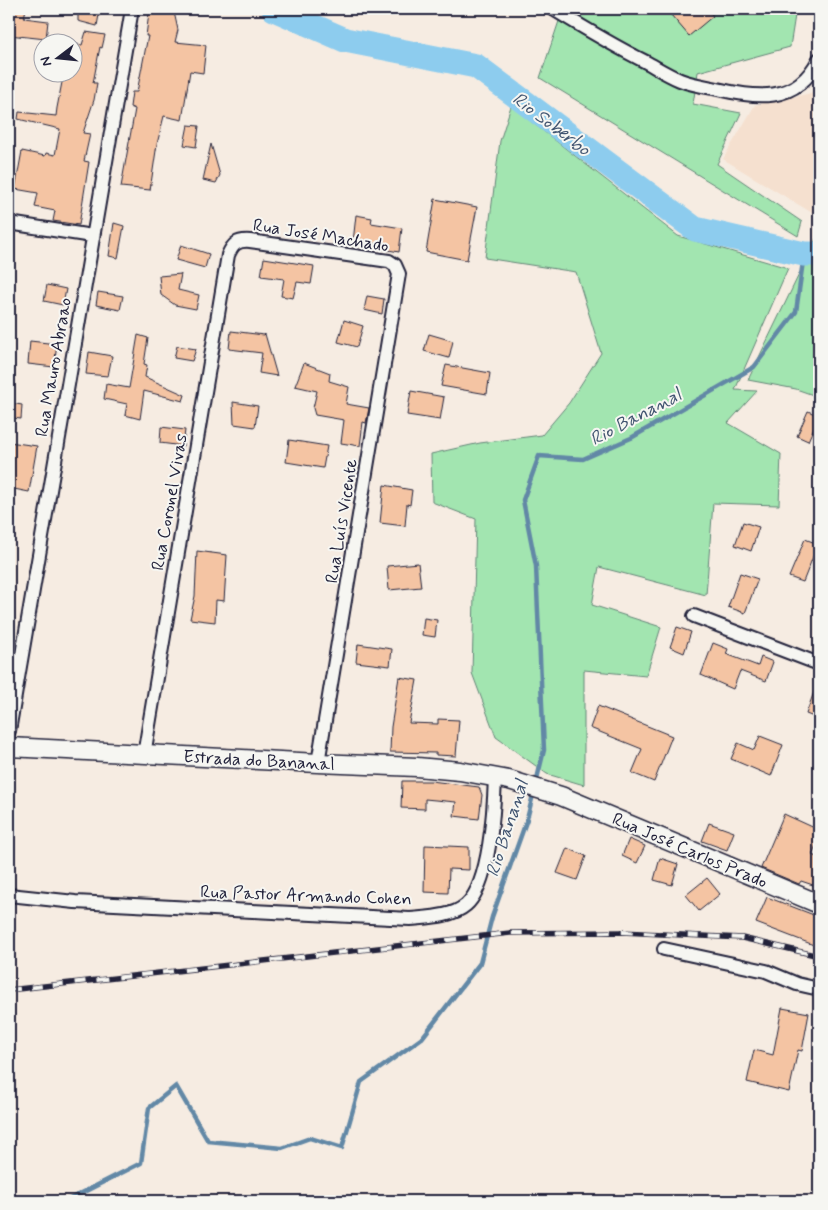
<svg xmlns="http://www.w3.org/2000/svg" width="828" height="1210" font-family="Mynerve,sans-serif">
	<rect width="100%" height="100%" fill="#f6ece2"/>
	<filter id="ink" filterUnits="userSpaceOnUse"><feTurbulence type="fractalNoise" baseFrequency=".02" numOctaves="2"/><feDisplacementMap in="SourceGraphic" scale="10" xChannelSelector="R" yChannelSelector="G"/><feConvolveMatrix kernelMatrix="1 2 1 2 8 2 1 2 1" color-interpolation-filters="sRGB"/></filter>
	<g filter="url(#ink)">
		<path fill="#f5e0cf" d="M 819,89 L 819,217 L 723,159 L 755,105 L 812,93 Z"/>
		<path fill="#a2e5b0" stroke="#628476" d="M 563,9 L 796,9 L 790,47 L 698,72 L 693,104 L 741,113 L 717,164 L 802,222 L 798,236 L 540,78 Z
			M 511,106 L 678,236 L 788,268 L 735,390 L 757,391 L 728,423 L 781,454 L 779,505 L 713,503 L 706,595 L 599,567 L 592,605 L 661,627 L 646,676 L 584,670 L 584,785 L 547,774 L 496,737 L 472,673 L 476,519 L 432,502 L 431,454 L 480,443 L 542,435 L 569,403 L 601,353 L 576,272 L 485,258 L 500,141 Z
			M 819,233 L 819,397 L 796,389 L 748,380 Z"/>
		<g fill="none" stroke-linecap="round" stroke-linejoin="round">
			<path stroke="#6288a6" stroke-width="4.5" d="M 536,783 L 544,750 L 536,566 L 523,500 L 539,456 L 583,459 L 631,438 L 754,367 L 796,312 L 804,254
				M 66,1201 L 141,1163 L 149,1108 L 176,1086 L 208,1141 L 282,1148 L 310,1138 L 342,1148 L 361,1082 L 422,1038 L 480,963 L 492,917 L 527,819 L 534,791"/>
			<path stroke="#8dccee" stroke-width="25" d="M 274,9 L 345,40 L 476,66 L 695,229 L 804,254 L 819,254"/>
		</g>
		<path fill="#f4c4a3" stroke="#22223b" d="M 9,9 L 26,9 L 24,18 L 48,21 L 46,39 L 9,35 Z
			M 78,9 L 100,9 L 97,26 L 78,21 Z
			M 679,9 L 708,9 L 713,16 L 689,36 L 671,15 Z
			M 154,10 L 174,12 L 178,30 L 175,42 L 206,45 L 203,73 L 190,71 L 182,120 L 164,116 L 157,144 L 150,190 L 121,187 L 135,109 L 130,107 L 132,92 L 137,92 L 148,36 L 146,36 L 149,13 L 153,14 Z
			M 86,32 L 105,35 L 102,48 L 100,47 L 93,83 L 97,83 L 94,100 L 83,133 L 90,134 L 84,161 L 89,162 L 79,225 L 53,221 L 55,211 L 35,207 L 38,193 L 15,189 L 22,151 L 45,156 L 46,153 L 55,155 L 60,129 L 18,119 L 19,112 L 56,116 L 57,108 L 64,72 L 72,72 L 72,44 L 82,45 Z
			M 188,125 L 199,126 L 196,147 L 184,145 Z
			M 211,144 L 220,175 L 216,183 L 203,180 Z
			M 435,199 L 477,207 L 467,260 L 426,252 Z
			M 356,215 L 372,218 L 371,223 L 402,228 L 399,252 L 378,248 L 377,244 L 353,242 Z
			M 114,223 L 124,226 L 118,258 L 109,256 Z
			M 181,245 L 209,254 L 205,268 L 176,260 Z
			M 264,258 L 314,266 L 311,284 L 297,282 L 293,298 L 281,296 L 284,279 L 261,276 Z
			M 181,274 L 178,290 L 199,295 L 196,309 L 175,305 L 161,295 L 159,276 Z
			M 47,285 L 66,289 L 63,305 L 44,301 Z
			M 98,292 L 123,296 L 120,310 L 96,305 Z
			M 367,296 L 384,299 L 382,314 L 364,310 Z
			M 344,320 L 363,326 L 357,347 L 338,342 Z
			M 231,331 L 264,335 L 265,334 L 277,376 L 259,373 L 262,353 L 229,349 Z
			M 429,334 L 453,341 L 449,358 L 424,351 Z
			M 138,335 L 148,338 L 144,364 L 147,365 L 145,377 L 185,395 L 183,401 L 144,391 L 140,419 L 125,415 L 127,404 L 104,399 L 106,384 L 129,388 Z
			M 30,341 L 57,344 L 54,367 L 28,364 Z
			M 177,346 L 196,349 L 192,361 L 174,358 Z
			M 89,352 L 112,356 L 108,376 L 86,374 Z
			M 304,363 L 330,373 L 329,381 L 349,387 L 346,404 L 369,408 L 366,423 L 363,422 L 360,446 L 341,443 L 344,420 L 315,415 L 313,408 L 317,391 L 295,386 Z
			M 446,365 L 490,373 L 487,394 L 441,386 Z
			M 411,391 L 444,397 L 440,420 L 407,415 Z
			M 233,402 L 258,406 L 255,427 L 234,424 Z
			M 10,403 L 22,405 L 21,419 L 13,418 L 9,415 Z
			M 808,411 L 819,416 L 808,441 L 797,436 Z
			M 161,427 L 185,430 L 183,446 L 160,443 Z
			M 289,440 L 327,446 L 323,468 L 286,462 Z
			M 9,442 L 37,446 L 29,492 L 9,488 Z
			M 384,485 L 412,490 L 410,505 L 407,504 L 405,526 L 380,523 Z
			M 743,522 L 759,527 L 751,551 L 735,545 Z
			M 805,539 L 818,544 L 803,582 L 789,577 Z
			M 197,551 L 227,555 L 224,601 L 216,600 L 215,622 L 190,619 L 195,596 Z
			M 418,563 L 421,587 L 389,590 L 387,566 Z
			M 740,573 L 758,579 L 745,613 L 728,607 Z
			M 424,618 L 437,620 L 435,637 L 422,635 Z
			M 677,627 L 691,632 L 684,653 L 670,647 Z
			M 713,643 L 728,649 L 726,654 L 758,666 L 761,657 L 773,662 L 766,681 L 740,671 L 733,689 L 701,675 Z
			M 358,644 L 392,649 L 390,666 L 356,662 Z
			M 399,677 L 417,680 L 409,723 L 438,724 L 438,719 L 459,720 L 456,756 L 436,755 L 436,753 L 390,752 L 391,727 Z
			M 818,681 L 819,681 L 819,719 L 806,714 Z
			M 598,706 L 672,736 L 654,782 L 632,773 L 642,749 L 590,728 Z
			M 760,736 L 783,745 L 771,776 L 731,759 L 738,743 L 754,750 Z
			M 402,781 L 431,781 L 479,787 L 482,795 L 479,819 L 454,816 L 456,802 L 425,799 L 425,809 L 401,808 Z
			M 784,814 L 819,830 L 819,838 L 812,855 L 819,858 L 819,887 L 801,881 L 799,884 L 761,868 Z
			M 709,823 L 734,832 L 727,850 L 702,841 Z
			M 629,839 L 645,846 L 637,863 L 622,856 Z
			M 425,845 L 469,847 L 469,870 L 449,869 L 448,893 L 424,892 Z
			M 567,848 L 586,856 L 577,880 L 557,873 Z
			M 660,858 L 678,864 L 672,885 L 654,880 Z
			M 707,878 L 720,894 L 699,911 L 686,895 Z
			M 767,897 L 819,917 L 819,947 L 756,923 Z
			M 782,1008 L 809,1013 L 802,1051 L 798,1050 L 789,1092 L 747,1082 L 754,1050 L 773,1055 Z"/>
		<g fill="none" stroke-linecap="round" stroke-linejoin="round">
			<defs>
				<path id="street" d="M 553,9 C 584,28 614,46 646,62 C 657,68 668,75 680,80 C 690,84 702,86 713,88 C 756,98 796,105 819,59
					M 9,223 L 92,236
					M 694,616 L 819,664
					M 9,731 L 132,9
					M 144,755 L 228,255 C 233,244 237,240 250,241 L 389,261 L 395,265 L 399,274 L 318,763
					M 9,895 L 75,902 L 410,919 C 429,917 452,917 466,905 C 490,884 494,808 495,777
					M 664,949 L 766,971 L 797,984 L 819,989"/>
				<path id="secondary" d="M 9,747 L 318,763 L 417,767 L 460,771 L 509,780 L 561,796 L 819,904"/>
			</defs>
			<use href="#street" stroke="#22223b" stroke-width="16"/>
			<use href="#secondary" stroke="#22223b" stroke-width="21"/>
			<use href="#street" stroke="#f6f6f2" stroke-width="12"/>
			<use href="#secondary" stroke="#f6f6f2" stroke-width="18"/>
			<defs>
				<path id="rail" d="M 9,990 L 510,933 L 622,932 L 742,938 L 819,956"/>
			</defs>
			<use href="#rail" stroke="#22223b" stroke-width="5.5"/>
			<use href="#rail" stroke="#f6f6f2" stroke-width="4" stroke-dasharray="11" stroke-linecap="butt"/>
		</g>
	</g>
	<g text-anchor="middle" stroke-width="4" stroke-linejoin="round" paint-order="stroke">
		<g font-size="18" fill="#22223b" stroke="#f6f6f2">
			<text transform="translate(321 235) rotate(9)" y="6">Rua José Machado</text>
			<text transform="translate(53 367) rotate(-80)" y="6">Rua Mauro Abraao</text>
			<text transform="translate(169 502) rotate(-80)" y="6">Rua Coronel Vivas</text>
			<text transform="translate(341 521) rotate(-81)" y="6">Rua Luís Vicente</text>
			<text transform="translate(259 760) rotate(3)" y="6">Estrada do Bananal</text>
			<text transform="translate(690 850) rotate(23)" y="6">Rua José Carlos Prado</text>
			<text transform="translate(306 895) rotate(2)" y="6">Rua Pastor Armando Cohen</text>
		</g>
		<g font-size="19" font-style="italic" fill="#425571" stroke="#f6f6f2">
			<text transform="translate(552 123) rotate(37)" y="7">Rio Soberbo</text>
			<text transform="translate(635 416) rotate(-28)" y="7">Rio Bananal</text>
			<text transform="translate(506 828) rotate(-72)" y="7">Rio Bananal</text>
		</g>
	</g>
	<rect width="828" height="1210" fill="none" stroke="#f6f6f2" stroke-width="30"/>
	<rect x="15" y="15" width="798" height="1180" fill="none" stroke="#22223b" stroke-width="2" filter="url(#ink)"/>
	<g transform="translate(58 58) rotate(254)"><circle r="24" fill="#f6f6f2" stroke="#a1a1a9"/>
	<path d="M0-4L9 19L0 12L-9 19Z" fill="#22223b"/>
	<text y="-8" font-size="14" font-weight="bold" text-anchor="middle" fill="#22223b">N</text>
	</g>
</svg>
